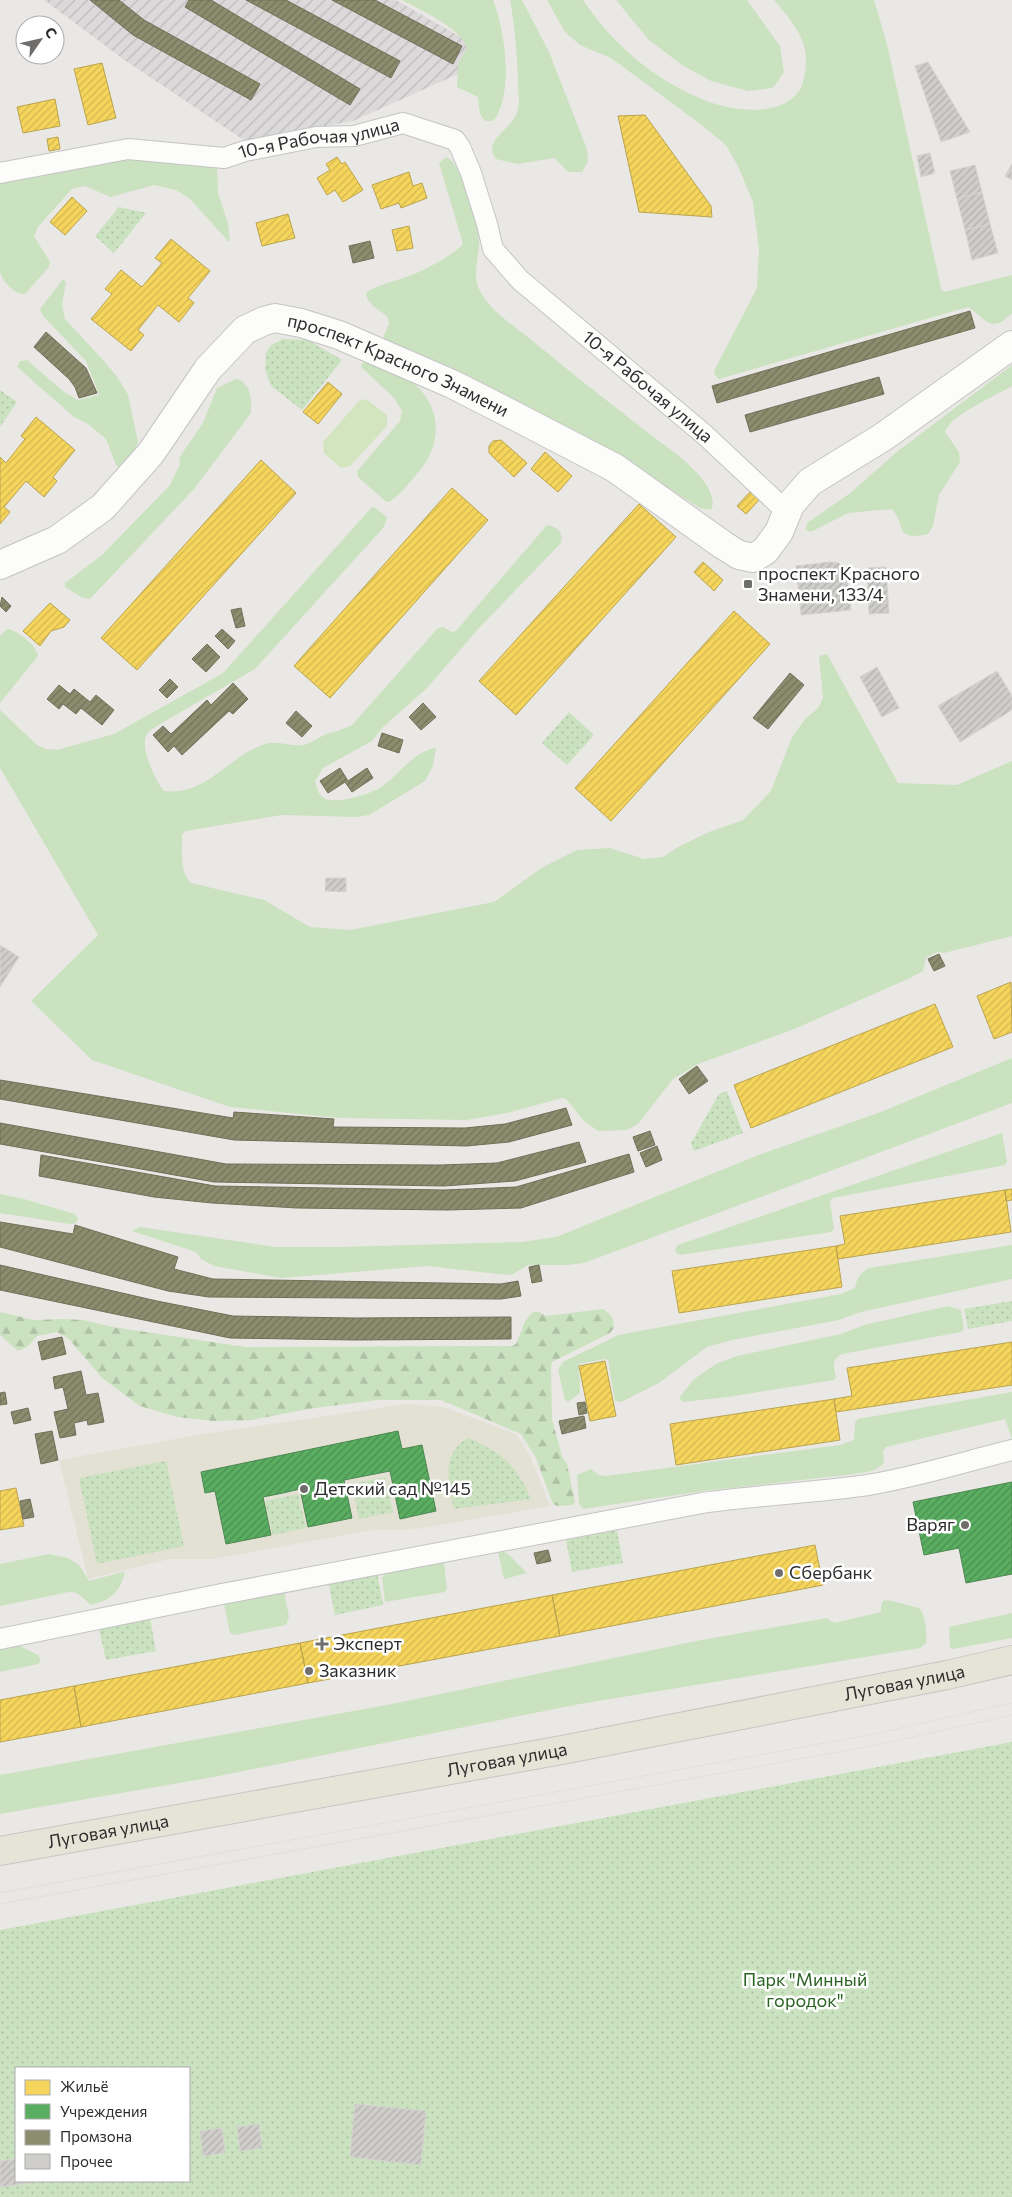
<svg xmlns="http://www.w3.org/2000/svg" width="1012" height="2197" font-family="Commissioner,sans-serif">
	<defs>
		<pattern id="industrial-furrows" width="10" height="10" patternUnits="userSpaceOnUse" patternTransform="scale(1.25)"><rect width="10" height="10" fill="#dbd9da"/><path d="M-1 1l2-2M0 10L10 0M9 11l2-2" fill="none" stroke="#bcbbbb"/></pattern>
		<pattern id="forest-firs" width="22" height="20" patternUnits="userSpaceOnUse" patternTransform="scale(1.25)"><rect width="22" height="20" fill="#cbe2c0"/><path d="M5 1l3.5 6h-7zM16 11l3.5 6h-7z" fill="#afc2a5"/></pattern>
		<pattern id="park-dots" width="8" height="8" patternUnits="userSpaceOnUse" patternTransform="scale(1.25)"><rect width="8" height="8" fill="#cbe2c0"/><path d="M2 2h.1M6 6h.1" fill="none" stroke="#afc2a5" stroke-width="1.8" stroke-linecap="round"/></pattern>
		<pattern id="homes-hatch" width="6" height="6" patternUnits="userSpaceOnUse" patternTransform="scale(1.25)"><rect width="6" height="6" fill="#f6d55c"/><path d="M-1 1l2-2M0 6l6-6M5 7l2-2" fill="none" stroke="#d3b750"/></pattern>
		<pattern id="public-hatch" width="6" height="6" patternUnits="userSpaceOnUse" patternTransform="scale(1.25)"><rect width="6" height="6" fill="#5aae61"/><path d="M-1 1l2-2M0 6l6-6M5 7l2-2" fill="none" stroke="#4b8e50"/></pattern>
		<pattern id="industry-hatch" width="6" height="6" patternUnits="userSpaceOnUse" patternTransform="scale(1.25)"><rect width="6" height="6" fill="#8c8c6e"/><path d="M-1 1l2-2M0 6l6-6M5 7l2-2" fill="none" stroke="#73735b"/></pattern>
		<pattern id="building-hatch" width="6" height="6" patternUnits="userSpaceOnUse" patternTransform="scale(1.25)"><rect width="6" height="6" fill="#cfceca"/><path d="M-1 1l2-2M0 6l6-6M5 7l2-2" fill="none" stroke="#b2b1ae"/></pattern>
	</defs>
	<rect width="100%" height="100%" fill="#eae8e4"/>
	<path fill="url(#industrial-furrows)" d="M 44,0 L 396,0 L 471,43 L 465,71 L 353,121 L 245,141 L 123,59 Z"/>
	<path fill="#e3e0d4" d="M 406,1404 L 443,1407 L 516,1434 L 531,1458 L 550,1506 L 417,1529 L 372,1530 L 213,1559 L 170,1559 L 88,1579 L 59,1460 L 203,1434 Z"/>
	<path fill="#cbe2c0" d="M 402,0 L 493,0 C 505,30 514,93 494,120 C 479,126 479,107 478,97 L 457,87 L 458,64 L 467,48 C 460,27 420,10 402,0 Z
		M 510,0 L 522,0 L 549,52 L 587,149 L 588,162 L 582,172 L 568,172 L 555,158 L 517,164 L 496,159 C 481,139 513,131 518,109 C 520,101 518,90 518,82 C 517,54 515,27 510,0 Z
		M 547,0 L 583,0 C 611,42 650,76 697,97 C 724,110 779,120 799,91 C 802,88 803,81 804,77 C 807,65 807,52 802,40 C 796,26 784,11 774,0 L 874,0 L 887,44 L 941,288 L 944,292 L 1012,275 L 1012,313 C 990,336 985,317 968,307 L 719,379 L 715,375 L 714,371 L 757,288 L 759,249 L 753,202 L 738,166 L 726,145 L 699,123 L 611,58 L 580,45 L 565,32 Z
		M 616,0 L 747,0 L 780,46 L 784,72 L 773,88 L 748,91 L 711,81 L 682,65 L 649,40 Z
		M 123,156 L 217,165 L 218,193 L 228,223 L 230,241 L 228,241 L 189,198 L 176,190 L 154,185 L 111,197 L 85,186 L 72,189 L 38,227 L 34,236 L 50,262 L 49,267 L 25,294 C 14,294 3,282 0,272 L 0,179 Z
		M 446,157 C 463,163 477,222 479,239 C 480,257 471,275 480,291 C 491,312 517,328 535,343 C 570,372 606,400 642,428 C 658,441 678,453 692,468 C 702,477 718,497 711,510 L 700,508 L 580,433 L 382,340 L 389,324 L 388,317 C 378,309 372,308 366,296 L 367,292 C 378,285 390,283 403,278 C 420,273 451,257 463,244 L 439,163 Z
		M 63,279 L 66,282 L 62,305 L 65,319 L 104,361 L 118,378 L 128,395 L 138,442 L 126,469 L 122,470 L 116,465 L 106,439 L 88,424 L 74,417 L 17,367 L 20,361 L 27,360 L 64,392 L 78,400 L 99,395 L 86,361 L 43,316 L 40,309 Z
		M 367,361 C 379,366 392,370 403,376 C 439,397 446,437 421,469 C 412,479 401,496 388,502 L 385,501 L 358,477 L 357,471 L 400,421 L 402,411 L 394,398 L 361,367 L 362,363 Z
		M 1012,365 L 1012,386 C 997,395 949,416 945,432 L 959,452 L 960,462 L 939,495 L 933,526 L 928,534 C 892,542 908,524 891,509 L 848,513 L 811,532 L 806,530 L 807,523 L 849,494 L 898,451 Z
		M 236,379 C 251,382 252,399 251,413 L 194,489 L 90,599 L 83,598 L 65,587 L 65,583 L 102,555 L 170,485 L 180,464 L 179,458 L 203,423 L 217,388 Z
		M 372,507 L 377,509 L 387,517 L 384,527 L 255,669 L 160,724 C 156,727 149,730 147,734 C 139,748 156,781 164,791 C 207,796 228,756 265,744 C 278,740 291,747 303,745 C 310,744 318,738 324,735 C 334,731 343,730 352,725 L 438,628 L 443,627 L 452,632 L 456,631 L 547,525 C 557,526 564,533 561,543 L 480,627 L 427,688 L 382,728 L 372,741 L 323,768 L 315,781 C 317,788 318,794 324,798 C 334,805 370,794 380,788 C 397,777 413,751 436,748 L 433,766 L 425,781 L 369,815 L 356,817 L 282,815 L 186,831 L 182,835 C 183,850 179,872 191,883 L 264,900 L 310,927 L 350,930 L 494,902 L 543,867 L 577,850 L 610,848 L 644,859 L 663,857 L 678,847 L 709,832 L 743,820 L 771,791 L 792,737 L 806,718 L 818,708 L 823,698 L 819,656 L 827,654 L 898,783 L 957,785 L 1012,761 L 1012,936 L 944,953 L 937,952 L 926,958 L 923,971 L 910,978 L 792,1030 L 698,1064 L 673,1079 L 638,1124 L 627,1130 L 598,1131 L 584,1121 L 566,1099 L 562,1098 L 507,1113 L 467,1120 L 339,1118 L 230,1107 L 92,1060 L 31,1001 L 98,935 L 0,768 L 0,710 L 37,745 L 46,749 L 57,750 L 114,734 L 223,673 Z
		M 9,629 C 20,633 37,645 38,656 L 0,703 L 0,635 L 6,630 Z
		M 1012,1058 L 1012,1103 L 584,1263 L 567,1265 L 528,1265 L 513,1274 L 506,1275 L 428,1266 L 281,1278 L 214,1266 L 201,1259 L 196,1252 L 132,1231 L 140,1227 L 276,1247 L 338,1247 L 522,1242 L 556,1237 L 761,1154 L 878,1113 Z
		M 1002,1133 L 1007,1161 L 1005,1165 L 833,1198 L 830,1201 L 834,1229 L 831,1232 L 680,1255 L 676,1253 L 675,1249 L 678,1245 Z
		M 0,1194 L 24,1199 L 75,1214 L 78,1219 L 76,1223 L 70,1224 L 0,1213 Z
		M 1012,1245 L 1012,1279 L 861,1312 L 839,1320 L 732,1340 L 707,1347 L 659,1383 L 621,1402 L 615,1401 L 608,1360 L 605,1359 L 579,1364 L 580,1393 L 568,1402 L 565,1400 L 558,1370 L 563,1362 L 618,1335 L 841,1294 L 855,1288 C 857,1278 860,1273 869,1268 Z
		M 948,1306 L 961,1310 L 964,1329 L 961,1332 L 842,1354 C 831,1360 834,1367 836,1377 L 834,1380 L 728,1397 L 683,1402 L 679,1398 L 694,1379 L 716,1364 L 737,1356 L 841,1334 L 864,1325 Z
		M 1012,1392 L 1012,1439 L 1005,1419 L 886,1447 L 883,1452 L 884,1463 C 876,1472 865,1472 854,1474 L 704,1491 L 583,1509 L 579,1504 L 577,1475 L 591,1469 L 599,1475 L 606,1476 L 840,1445 L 854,1440 L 855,1423 L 858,1419 Z
		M 498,1549 L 508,1554 L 527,1573 L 504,1579 L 498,1552 L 444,1563 L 447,1589 L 445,1592 L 385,1602 L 382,1577 L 393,1569 Z
		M 49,1554 L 68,1558 L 79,1565 L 89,1581 L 123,1572 L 125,1573 C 119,1593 111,1600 91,1605 L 77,1593 L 69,1592 L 0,1606 L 0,1564 Z
		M 284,1591 L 289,1617 L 286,1625 L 234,1635 L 230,1633 L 224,1604 Z
		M 888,1600 L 919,1608 C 926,1616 927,1632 926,1643 L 920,1648 L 580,1704 L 214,1777 L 0,1814 L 0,1775 L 392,1704 L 696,1641 L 827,1618 L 834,1623 L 881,1612 L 881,1605 L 883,1601 Z
		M 1012,1613 L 1012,1638 L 953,1649 L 950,1648 L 949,1627 Z
		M 18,1645 L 38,1655 L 41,1661 L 38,1664 L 0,1672 L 0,1647 Z"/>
	<path fill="url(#forest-firs)" d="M 602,1309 C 611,1313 614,1318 614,1328 L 610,1333 L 552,1362 L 551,1366 L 552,1419 L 562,1456 L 567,1464 L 575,1502 L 573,1505 L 558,1506 L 553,1504 L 535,1456 L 521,1434 L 441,1400 L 377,1400 L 308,1409 L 252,1420 L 214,1421 L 177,1417 L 140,1406 L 102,1378 L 69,1339 L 57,1332 L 37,1336 L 27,1347 L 18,1351 L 0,1335 L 0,1312 L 34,1320 L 63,1319 L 83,1320 L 113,1327 L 245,1347 L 512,1346 L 516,1344 L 525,1321 L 533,1312 L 539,1312 L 546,1316 Z"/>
	<path fill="url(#park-dots)" fill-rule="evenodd" d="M 119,207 L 146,213 L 114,253 L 95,236 Z
		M 283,339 L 308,340 L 342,360 L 302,410 L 271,386 L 265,369 L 266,353 L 271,345 Z
		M 0,390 L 17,402 L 0,427 Z
		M 569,712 L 594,735 L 567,765 L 542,743 Z
		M 727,1091 L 743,1133 L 694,1151 L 691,1143 L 719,1094 Z
		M 1012,1301 L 1012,1321 L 968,1329 L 964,1309 Z
		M 469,1438 C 503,1454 516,1464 531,1499 L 454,1509 C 449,1484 440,1452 469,1438 Z
		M 166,1461 L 184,1546 L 97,1564 L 79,1478 Z
		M 385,1477 L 393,1512 L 359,1519 L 352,1484 Z
		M 298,1494 L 306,1528 L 273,1535 L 265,1501 Z
		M 617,1530 L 623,1563 L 572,1572 L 566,1540 Z
		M 377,1571 L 383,1605 L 335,1615 L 328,1581 Z
		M 150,1618 L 156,1651 L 106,1660 L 99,1629 Z
		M 1012,1742 L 1012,2197 L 0,2197 L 0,1930 ZM 16,2068 L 189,2068 L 189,2181 L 16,2181 Z"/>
	<path fill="#d3e5bf" d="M 366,399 L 387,415 L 387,426 L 350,466 L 341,468 L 324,453 L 323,442 L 359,401 Z"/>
	<path fill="url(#homes-hatch)" stroke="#baa34e" d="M 102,63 L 116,118 L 88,125 L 74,69 Z
		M 55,99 L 60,126 L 23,133 L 17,107 Z
		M 645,115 L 711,206 L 712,217 L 639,212 L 618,116 Z
		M 58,137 L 60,149 L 49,151 L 47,139 Z
		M 337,157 L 342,164 L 345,162 L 363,190 L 343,202 L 335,190 L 327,195 L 317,178 L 330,170 L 326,164 Z
		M 409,172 L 413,186 L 422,183 L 427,198 L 401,208 L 399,203 L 381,209 L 372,185 Z
		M 72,197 L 87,211 L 65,235 L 50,222 Z
		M 288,214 L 295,238 L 262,246 L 256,223 Z
		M 409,226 L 413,248 L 397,251 L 392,230 Z
		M 171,239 L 210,271 L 188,298 L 194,303 L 179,322 L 158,305 L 138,330 L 144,335 L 131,351 L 91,319 L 112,294 L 105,289 L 121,270 L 142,287 L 162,263 L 155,258 Z
		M 328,382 L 342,394 L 318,424 L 303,412 Z
		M 36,417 L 75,450 L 53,477 L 57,481 L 44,497 L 26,481 L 4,507 L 10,512 L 0,524 L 0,457 L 6,463 L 25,439 L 21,436 Z
		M 501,440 L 527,463 L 514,477 L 489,453 L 489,446 L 493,441 Z
		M 545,452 L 572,476 L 558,492 L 531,469 Z
		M 261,460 L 296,493 L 137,670 L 101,638 Z
		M 452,488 L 488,520 L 330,698 L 294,666 Z
		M 750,492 L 759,500 L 746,514 L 737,506 Z
		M 639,504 L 676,537 L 516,715 L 479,681 Z
		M 703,562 L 723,580 L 714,591 L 694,572 Z
		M 50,603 L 70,620 L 64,627 L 51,631 L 40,646 L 23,631 Z
		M 734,611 L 770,644 L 611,821 L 575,788 Z
		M 1011,982 L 1012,1032 L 994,1039 L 977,996 Z
		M 935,1004 L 953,1047 L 751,1128 L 734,1085 Z
		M 1012,1189 L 1012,1200 L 1006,1201 L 1005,1190 Z
		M 1005,1190 L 1011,1232 L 838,1259 L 836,1246 L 845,1244 L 840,1216 Z
		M 836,1246 L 842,1287 L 679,1313 L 672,1271 Z
		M 1012,1342 L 1012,1385 L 836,1412 L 834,1399 L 852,1396 L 847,1368 Z
		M 605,1361 L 616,1416 L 590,1421 L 579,1366 Z
		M 834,1399 L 840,1440 L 676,1465 L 670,1424 Z
		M 16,1488 L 24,1526 L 0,1530 L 0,1491 Z
		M 815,1545 L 823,1585 L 560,1636 L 552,1595 Z
		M 552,1595 L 560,1636 L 308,1683 L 300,1643 Z
		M 300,1643 L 308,1683 L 81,1727 L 74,1686 Z
		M 74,1686 L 81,1727 L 0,1742 L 0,1700 Z"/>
	<path fill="url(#public-hatch)" stroke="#4c8751" d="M 398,1431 L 402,1449 L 422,1445 L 436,1511 L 400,1519 L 390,1471 L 344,1480 L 352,1518 L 308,1527 L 300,1489 L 283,1493 L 263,1497 L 271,1535 L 226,1544 L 215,1491 L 205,1493 L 201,1472 Z
		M 1012,1482 L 1012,1574 L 966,1583 L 959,1548 L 924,1555 L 913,1502 Z"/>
	<path fill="url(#industry-hatch)" stroke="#70705a" d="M 90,0 L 119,0 L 144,20 L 260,84 L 251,100 L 133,35 Z
		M 189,0 L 211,0 L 360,89 L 350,105 L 185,7 Z
		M 246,0 L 286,0 L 400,61 L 391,78 Z
		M 332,0 L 375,0 L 462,46 L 453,64 Z
		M 370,241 L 374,258 L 353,263 L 349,246 Z
		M 970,311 L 975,328 L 717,403 L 712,386 Z
		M 46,332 L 86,368 L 97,393 L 79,398 L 75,387 L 69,379 L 34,347 Z
		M 879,377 L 884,394 L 750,432 L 745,415 Z
		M 2,597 L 11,606 L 6,612 L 0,606 Z
		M 241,608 L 245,626 L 236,628 L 231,610 Z
		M 222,629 L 235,641 L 228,649 L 215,636 Z
		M 207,644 L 220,657 L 206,672 L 192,659 Z
		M 790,673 L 804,685 L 768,729 L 753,718 Z
		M 170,679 L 178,687 L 167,698 L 159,690 Z
		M 233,683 L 248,699 L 233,714 L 229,711 L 182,755 L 174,746 L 168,752 L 153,735 L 163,726 L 171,734 L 207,700 L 211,705 Z
		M 59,685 L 70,694 L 74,689 L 90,702 L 96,695 L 114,710 L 102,725 L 81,708 L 76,714 L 63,704 L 59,709 L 47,699 Z
		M 423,703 L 436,717 L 421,730 L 409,717 Z
		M 296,711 L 312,726 L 302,737 L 286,723 Z
		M 382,733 L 403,740 L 399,753 L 378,746 Z
		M 340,768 L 348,781 L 367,768 L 373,778 L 352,792 L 345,782 L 328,793 L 320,781 Z
		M 939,954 L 945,966 L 934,971 L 928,959 Z
		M 697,1066 L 708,1081 L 689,1094 L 679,1079 Z
		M 0,1080 L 233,1118 L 234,1112 L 334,1119 L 333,1127 L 465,1128 L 505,1124 L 566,1108 L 572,1125 L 509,1142 L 466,1146 L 234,1140 L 0,1099 Z
		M 0,1123 L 226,1164 L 441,1165 L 497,1163 L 579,1142 L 586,1162 L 515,1181 L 444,1186 L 214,1182 L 0,1144 Z
		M 650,1131 L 655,1145 L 638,1151 L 633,1137 Z
		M 657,1146 L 662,1160 L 646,1167 L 640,1153 Z
		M 629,1154 L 634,1172 L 521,1208 L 448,1210 L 297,1208 L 212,1203 L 154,1197 L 39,1176 L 41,1155 L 215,1186 L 444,1190 L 516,1187 Z
		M 0,1222 L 73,1234 L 75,1225 L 178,1257 L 174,1269 L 213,1279 L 501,1284 L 518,1281 L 521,1296 L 501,1299 L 209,1297 L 168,1291 L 0,1247 Z
		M 0,1265 L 157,1301 L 233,1316 L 354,1318 L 511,1317 L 511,1339 L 354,1340 L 230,1338 L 0,1290 Z
		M 539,1265 L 542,1281 L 532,1283 L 529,1267 Z
		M 62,1337 L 66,1354 L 42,1360 L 38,1342 Z
		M 81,1371 L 86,1395 L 98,1393 L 104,1422 L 88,1425 L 87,1420 L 74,1423 L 76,1435 L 60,1438 L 54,1412 L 68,1409 L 63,1387 L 55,1389 L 53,1377 Z
		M 5,1392 L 7,1404 L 0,1405 L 0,1393 Z
		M 585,1402 L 587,1413 L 579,1415 L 577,1403 Z
		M 28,1408 L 31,1420 L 14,1424 L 11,1412 Z
		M 584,1416 L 586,1428 L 562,1434 L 559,1421 Z
		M 52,1431 L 58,1460 L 41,1464 L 35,1434 Z
		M 30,1499 L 34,1517 L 23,1519 L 20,1501 Z
		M 548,1550 L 551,1561 L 537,1564 L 534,1553 Z"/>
	<path fill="url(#building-hatch)" stroke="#d5d3d0" d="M 928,62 L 970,132 L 941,142 L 915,66 Z
		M 930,153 L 935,173 L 921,177 L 917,156 Z
		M 1012,164 L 1012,180 L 1005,176 Z
		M 975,165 L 982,192 L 957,199 L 950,171 Z
		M 982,192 L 990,224 L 965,230 L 957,199 Z
		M 990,224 L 998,253 L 972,260 L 965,230 Z
		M 830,562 L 839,563 L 846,570 L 851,610 L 801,615 L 796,566 Z
		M 886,567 L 889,613 L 869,614 L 867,568 Z
		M 877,667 L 899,708 L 882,717 L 860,677 Z
		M 997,671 L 1012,696 L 1012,710 L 960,742 L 938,706 Z
		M 326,878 L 346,878 L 346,892 L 325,891 Z
		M 0,945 L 19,957 L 0,987 Z
		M 355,2104 L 426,2111 L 421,2165 L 350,2157 Z
		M 259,2124 L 262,2148 L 240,2151 L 237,2127 Z
		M 222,2128 L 225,2153 L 203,2156 L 200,2131 Z
		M 16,2159 L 16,2181 L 42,2181 L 0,2187 L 0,2161 Z"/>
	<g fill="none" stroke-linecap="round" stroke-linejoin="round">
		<defs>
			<g id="minor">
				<path id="s1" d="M 0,173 L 128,149 L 224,158 L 245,151 L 316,137 L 354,136 L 403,123 L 455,140 L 460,147 L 471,173 L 487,224 L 493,249 L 520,280 L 705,435 L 787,512"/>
				<path d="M 0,1639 L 222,1594 L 702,1503 C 757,1495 813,1493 868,1485 C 917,1477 964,1462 1012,1450"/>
			</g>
			<g id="secondary">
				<path id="s2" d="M 0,565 L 57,540 L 103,507 L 151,453 L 208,369 L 245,330 L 264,321 L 275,318 L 301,323 L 339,335 L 452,384 L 511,414 L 615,468 L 723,545 L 739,555 L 753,558 L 765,551 L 779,532 L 790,505 L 810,482 L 883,437 L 1012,345"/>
			</g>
			<g id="primary">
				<path id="s3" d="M 0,1851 L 562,1750 L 947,1675 L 1012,1660"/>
			</g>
		</defs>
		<use href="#minor" stroke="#c4c4c3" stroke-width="22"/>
		<use href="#secondary" stroke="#c4c4c3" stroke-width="30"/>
		<use href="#primary" stroke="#c6c5c3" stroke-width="30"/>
		<use href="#minor" stroke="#fcfcfb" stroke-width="20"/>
		<use href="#secondary" stroke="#fcfcfb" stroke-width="28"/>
		<use href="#primary" stroke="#e6e4d6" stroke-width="28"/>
		<path stroke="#dfdfe0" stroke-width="1" d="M 0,1893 L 869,1735 L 1012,1703
			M 0,1904 L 871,1746 L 1012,1715"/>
	</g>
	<g fill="#6f6e6d" stroke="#fff" stroke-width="2">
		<rect x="743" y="579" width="10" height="10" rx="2.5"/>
		<circle cx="304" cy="1489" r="5"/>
		<circle cx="965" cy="1525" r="5"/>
		<circle cx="779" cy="1573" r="5"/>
		<path d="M319.5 1636.5h5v5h5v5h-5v5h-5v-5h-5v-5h5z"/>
		<circle cx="309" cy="1671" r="5"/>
	</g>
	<g text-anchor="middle" stroke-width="5" stroke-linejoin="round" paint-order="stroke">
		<g font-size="18" fill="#2d2d2d" stroke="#fff">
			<text dy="6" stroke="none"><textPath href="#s1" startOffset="324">10-я Рабочая улица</textPath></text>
			<text dy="6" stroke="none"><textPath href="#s2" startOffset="511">проспект Красного Знамени</textPath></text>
			<text dy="6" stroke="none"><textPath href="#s1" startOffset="788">10-я Рабочая улица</textPath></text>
			<text dy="6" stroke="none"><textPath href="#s3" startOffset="920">Луговая улица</textPath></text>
			<text dy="6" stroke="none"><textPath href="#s3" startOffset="515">Луговая улица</textPath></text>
			<text dy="6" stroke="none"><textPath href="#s3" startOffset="110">Луговая улица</textPath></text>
		</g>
		<g font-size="18" fill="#2d2d2d" stroke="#fff" text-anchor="start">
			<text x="758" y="580">проспект Красного<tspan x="758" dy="21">Знамени, 133/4</tspan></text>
			<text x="314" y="1495">Детский сад №145</text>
			<text x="955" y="1531" text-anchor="end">Варяг</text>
			<text x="789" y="1579">Сбербанк</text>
			<text x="333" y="1650">Эксперт</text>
			<text x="319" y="1677">Заказник</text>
		</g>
		<g font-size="18" fill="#2a6423" stroke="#fff">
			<text x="805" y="1986">Парк "Минный<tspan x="805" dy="21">городок"</tspan></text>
		</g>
	</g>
	<rect x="15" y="2067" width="175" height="115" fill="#ffffff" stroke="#ababab"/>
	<rect x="25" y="2080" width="25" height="15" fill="#f6d55c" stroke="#ababab"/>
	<text x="60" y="2092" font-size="15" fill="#2d2d2d">Жильё</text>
	<rect x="25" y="2104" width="25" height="15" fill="#5aae61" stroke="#ababab"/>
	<text x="60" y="2117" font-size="15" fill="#2d2d2d">Учреждения</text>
	<rect x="25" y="2130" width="25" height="15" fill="#8c8c6e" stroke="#ababab"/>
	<text x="60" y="2142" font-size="15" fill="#2d2d2d">Промзона</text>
	<rect x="25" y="2154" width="25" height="15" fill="#cfceca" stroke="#ababab"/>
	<text x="60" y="2167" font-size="15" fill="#2d2d2d">Прочее</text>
	<g transform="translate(40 40) rotate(56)"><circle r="24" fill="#ffffff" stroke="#ababab"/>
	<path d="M0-4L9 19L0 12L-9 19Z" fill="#6f6e6d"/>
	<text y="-8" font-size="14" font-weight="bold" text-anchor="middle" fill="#2d2d2d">С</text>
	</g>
</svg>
